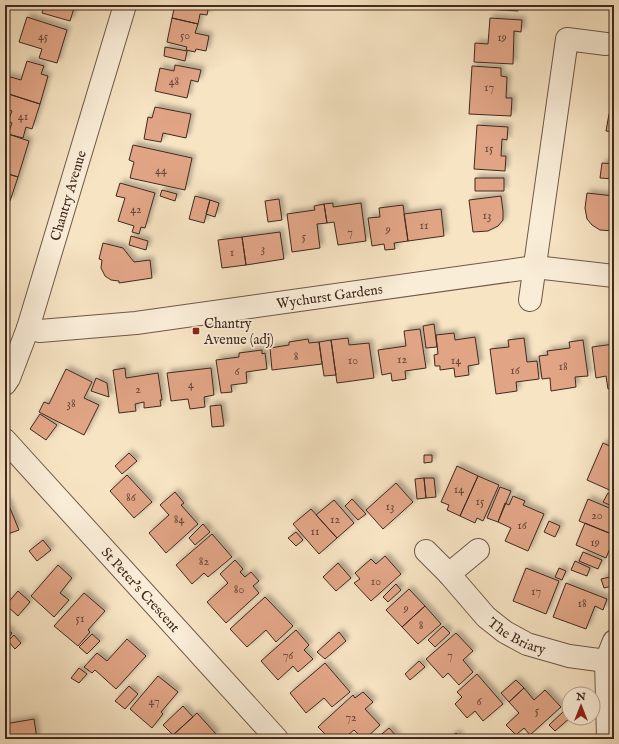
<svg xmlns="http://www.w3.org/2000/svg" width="619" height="744" font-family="'IM FELL English',serif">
	<defs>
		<filter id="shadow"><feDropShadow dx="3.5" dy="-3.5" stdDeviation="2" flood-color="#0004"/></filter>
	</defs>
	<rect width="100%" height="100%" fill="#f7e4c3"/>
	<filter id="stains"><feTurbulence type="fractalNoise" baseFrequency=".005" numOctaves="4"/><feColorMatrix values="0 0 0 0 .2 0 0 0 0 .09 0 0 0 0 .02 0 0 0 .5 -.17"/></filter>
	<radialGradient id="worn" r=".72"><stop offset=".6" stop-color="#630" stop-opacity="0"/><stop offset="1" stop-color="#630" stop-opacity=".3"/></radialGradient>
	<path fill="#e1a586" stroke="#41291f" filter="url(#shadow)" d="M 44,5 L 75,5 L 70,21 L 42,13 Z
		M 175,5 L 209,5 L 207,15 L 200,14 L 198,24 L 172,18 Z
		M 483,5 L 518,5 L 518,11 L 483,9 Z
		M 27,17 L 67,30 L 57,63 L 39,58 L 42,49 L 19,42 Z
		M 172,18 L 198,24 L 195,33 L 209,36 L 206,51 L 196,49 L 195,52 L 186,50 L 187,47 L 167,42 Z
		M 490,18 L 522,20 L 521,32 L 514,31 L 513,64 L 474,62 L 475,43 L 488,44 Z
		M 165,47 L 187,51 L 185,61 L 164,56 Z
		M 27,61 L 44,66 L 41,74 L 48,76 L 40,104 L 5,93 L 5,83 L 7,76 L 21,80 Z
		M 175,65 L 201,70 L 198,82 L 191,80 L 187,98 L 155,91 L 160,68 L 174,71 Z
		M 472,66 L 501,68 L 501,76 L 507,77 L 506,98 L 512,98 L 511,116 L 469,114 Z
		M 6,93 L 40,104 L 32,129 L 26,127 L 23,138 L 8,134 L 12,123 L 8,121 L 12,111 L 5,109 Z
		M 155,107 L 191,114 L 186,138 L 163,133 L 161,142 L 144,139 L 148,117 L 152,118 Z
		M 609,114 L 614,115 L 614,132 L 606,131 Z
		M 477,125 L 508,127 L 507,140 L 502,139 L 501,156 L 506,156 L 505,171 L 474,169 Z
		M 5,133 L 29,141 L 18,177 L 5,173 Z
		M 133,145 L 192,158 L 185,190 L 130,178 L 134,162 L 129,160 Z
		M 602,163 L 614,164 L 614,179 L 600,178 Z
		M 5,173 L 18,177 L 10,201 L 5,199 Z
		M 475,178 L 504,178 L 504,191 L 475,191 Z
		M 120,183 L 155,193 L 145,228 L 141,227 L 139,234 L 132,232 L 134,226 L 118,221 L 125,198 L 116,196 Z
		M 162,190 L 177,194 L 175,201 L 160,196 Z
		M 587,193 L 614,196 L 614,231 L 600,230 L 592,225 L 587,219 L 585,208 Z
		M 195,196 L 210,200 L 204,223 L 189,219 Z
		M 501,196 L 503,211 L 503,220 L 498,226 L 488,231 L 473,232 L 469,200 Z
		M 279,199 L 282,220 L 268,222 L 265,201 Z
		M 210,200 L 219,203 L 215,217 L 206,214 Z
		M 333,203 L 333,207 L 361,203 L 366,241 L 338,245 L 334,222 L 327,223 L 324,204 Z
		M 324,204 L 327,223 L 317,224 L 320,248 L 292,252 L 287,214 L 315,210 L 314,206 Z
		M 403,205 L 408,241 L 394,243 L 395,249 L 385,250 L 384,244 L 372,246 L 368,218 L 380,217 L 379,208 Z
		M 441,209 L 444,236 L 408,241 L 404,214 Z
		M 280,232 L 284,259 L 246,265 L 242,237 Z
		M 131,236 L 148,241 L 146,250 L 129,245 Z
		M 242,237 L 246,265 L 222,268 L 218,240 Z
		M 103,243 L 123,248 L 134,262 L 150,260 L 152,278 L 119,283 L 119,281 L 111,280 L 105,276 L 101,268 L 102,260 L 99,259 Z
		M 434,324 L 437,347 L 426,348 L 423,326 Z
		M 420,329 L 426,368 L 405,371 L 406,379 L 392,381 L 391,373 L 382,375 L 378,350 L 406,346 L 404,331 Z
		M 454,333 L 455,340 L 475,337 L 479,364 L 468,366 L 469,375 L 455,377 L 454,368 L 440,370 L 440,366 L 435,366 L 434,355 L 438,354 L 436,335 Z
		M 348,338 L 349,345 L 369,343 L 374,378 L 337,383 L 331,340 Z
		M 524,338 L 527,362 L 537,361 L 539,379 L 516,382 L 517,391 L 496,394 L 490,349 L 509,347 L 508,340 Z
		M 308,339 L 309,343 L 319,342 L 322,364 L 272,370 L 270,348 L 289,345 L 289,342 Z
		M 331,340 L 336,375 L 324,376 L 319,342 Z
		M 583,340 L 588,376 L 575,377 L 576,387 L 551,391 L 550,378 L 542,379 L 539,356 L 548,355 L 547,351 L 570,348 L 569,342 Z
		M 614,344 L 614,388 L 608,389 L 606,376 L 596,378 L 592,347 Z
		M 262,350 L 262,354 L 265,353 L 267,369 L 246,372 L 247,383 L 231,385 L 232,392 L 221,393 L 216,360 L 239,357 L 239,353 Z
		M 125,368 L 126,378 L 158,373 L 162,400 L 160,400 L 161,406 L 144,408 L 144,402 L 135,404 L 136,411 L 119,413 L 113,370 Z
		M 211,368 L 214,395 L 204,397 L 205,407 L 190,409 L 188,399 L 171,401 L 167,373 Z
		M 66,369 L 92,382 L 84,398 L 99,405 L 84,435 L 39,412 L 44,402 L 49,404 Z
		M 96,378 L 107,383 L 109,397 L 91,391 Z
		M 221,405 L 224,426 L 212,427 L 210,406 Z
		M 40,414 L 57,425 L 46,440 L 30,429 Z
		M 603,443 L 614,448 L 614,492 L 587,480 Z
		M 129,453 L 137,461 L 122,474 L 115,466 Z
		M 424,455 L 432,455 L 432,462 L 424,463 Z
		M 457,466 L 478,476 L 460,516 L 447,510 L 449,505 L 441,502 Z
		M 127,475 L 152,502 L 134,518 L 110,491 Z
		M 478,476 L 499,485 L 483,521 L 477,518 L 475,523 L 460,516 Z
		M 424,478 L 426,498 L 417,499 L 415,479 Z
		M 424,478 L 434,478 L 436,497 L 426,498 Z
		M 396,483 L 413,502 L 383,529 L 366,510 Z
		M 500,487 L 511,491 L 498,522 L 487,518 Z
		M 175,492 L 184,503 L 181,505 L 198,524 L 166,553 L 149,533 L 169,515 L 160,505 Z
		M 608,493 L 614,496 L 614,507 L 603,502 Z
		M 513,496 L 525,501 L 523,505 L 544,514 L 528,551 L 505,541 L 511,528 L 498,522 L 505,503 L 509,505 Z
		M 352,499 L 366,514 L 358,520 L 345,506 Z
		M 588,499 L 614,510 L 614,535 L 579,521 Z
		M 334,500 L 354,523 L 337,538 L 316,515 Z
		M 7,501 L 19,530 L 5,535 L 5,502 Z
		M 311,509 L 337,538 L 319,554 L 293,524 Z
		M 549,521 L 560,526 L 555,537 L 544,532 Z
		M 585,523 L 614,535 L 614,539 L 606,558 L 576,545 Z
		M 203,524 L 210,532 L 195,545 L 189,538 Z
		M 296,532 L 303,540 L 296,546 L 288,538 Z
		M 212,534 L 232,557 L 208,577 L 204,573 L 192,584 L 176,565 Z
		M 43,540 L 51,550 L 37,561 L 29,551 Z
		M 583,552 L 602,560 L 598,569 L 579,561 Z
		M 385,556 L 401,574 L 371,601 L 354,583 L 360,579 L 355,573 L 371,559 L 376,564 Z
		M 235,560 L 243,569 L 240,572 L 245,577 L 251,572 L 259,581 L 253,586 L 259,593 L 226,623 L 207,602 L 228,583 L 220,574 Z
		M 575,561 L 590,568 L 587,576 L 571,570 Z
		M 338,563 L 351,578 L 336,591 L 323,577 Z
		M 58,565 L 72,578 L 60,593 L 69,600 L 54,617 L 31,596 Z
		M 526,568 L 559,581 L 546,614 L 513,601 Z
		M 559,568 L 566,571 L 562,580 L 555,577 Z
		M 610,577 L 612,586 L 604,588 L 601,579 Z
		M 566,583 L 607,599 L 603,610 L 595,606 L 586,629 L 553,617 Z
		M 396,584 L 401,590 L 388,602 L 383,597 Z
		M 409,589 L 425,606 L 402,627 L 386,610 Z
		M 18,591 L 30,602 L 18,616 L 6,605 Z
		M 84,593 L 105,611 L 88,630 L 90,632 L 78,646 L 54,626 Z
		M 265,597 L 293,626 L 276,642 L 266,630 L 247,647 L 230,629 Z
		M 425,606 L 441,624 L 418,644 L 402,627 Z
		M 443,626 L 450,633 L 435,647 L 428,640 Z
		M 5,628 L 12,633 L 5,643 Z
		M 296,630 L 309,645 L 304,650 L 313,659 L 298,672 L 293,666 L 278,680 L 261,661 Z
		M 339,632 L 346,641 L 325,659 L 317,652 Z
		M 456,633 L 473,651 L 463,660 L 473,672 L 459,685 L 448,673 L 443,678 L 426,659 Z
		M 92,634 L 100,641 L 87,654 L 79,647 Z
		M 14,635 L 21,643 L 15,649 L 8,641 Z
		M 127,639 L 146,656 L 116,689 L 95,670 L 92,673 L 84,667 L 97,653 L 107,661 Z
		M 419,661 L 425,667 L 410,680 L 405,674 Z
		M 325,663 L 350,692 L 332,707 L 324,698 L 306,713 L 290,693 Z
		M 79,668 L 87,674 L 79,683 L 71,678 Z
		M 477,674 L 503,704 L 483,721 L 475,711 L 467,718 L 455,704 L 462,697 L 457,692 Z
		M 158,676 L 178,692 L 161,712 L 163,714 L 152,728 L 130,709 Z
		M 516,680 L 524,688 L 509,702 L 501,693 Z
		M 129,686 L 138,694 L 125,709 L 115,701 Z
		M 524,688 L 534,700 L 545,690 L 561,707 L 530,735 L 524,728 L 516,735 L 506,725 L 519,713 L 509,702 Z
		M 363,692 L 373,702 L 365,709 L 380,725 L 365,739 L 363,739 L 354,730 L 343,739 L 330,739 L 318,727 L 353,695 L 355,698 Z
		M 183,706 L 193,717 L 173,735 L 163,725 Z
		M 564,711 L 570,718 L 555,731 L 549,725 Z
		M 197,713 L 216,734 L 211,739 L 176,739 L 173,735 Z
		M 34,719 L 37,739 L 5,739 L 5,724 Z
		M 389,728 L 399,739 L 376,739 Z
		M 456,733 L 462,739 L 449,739 Z"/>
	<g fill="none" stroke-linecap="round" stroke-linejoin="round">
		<defs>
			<g id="street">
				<path d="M 530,300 L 567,39 L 606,44"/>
				<path id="s1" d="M 28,328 L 40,331 L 136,323 L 535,267 L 614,276"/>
				<path id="s2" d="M 5,384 L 9,378 L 28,328 L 125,5"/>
				<path id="s3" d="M 5,440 L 277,739"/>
				<path id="s4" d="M 426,551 L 449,574 L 486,617 L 505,632 L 527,644 L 569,656 L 606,661"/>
				<path d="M 449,574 L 478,550"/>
				<path d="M 608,739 L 606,661 L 614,641"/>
			</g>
		</defs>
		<use href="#street" stroke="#6e5848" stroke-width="24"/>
		<use href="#street" stroke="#faedd8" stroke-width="22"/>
	</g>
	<rect fill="#8f2418" stroke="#faedd8" stroke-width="1.5" x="192" y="327" width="8" height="8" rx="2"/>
	<g text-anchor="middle" stroke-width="3.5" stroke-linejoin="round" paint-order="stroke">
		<g font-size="12" fill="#694839">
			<text x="185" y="39">50</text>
			<text x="43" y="40">45</text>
			<text x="502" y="41">19</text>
			<text x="174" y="85">48</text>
			<text x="489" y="91">17</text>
			<text x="23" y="120">41</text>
			<text x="489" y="152">15</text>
			<text x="161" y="174">44</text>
			<text x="136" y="213">42</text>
			<text x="487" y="219">13</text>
			<text x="424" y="229">11</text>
			<text x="388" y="233">9</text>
			<text x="350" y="236">7</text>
			<text x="304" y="240">5</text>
			<text x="263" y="252">3</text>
			<text x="232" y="256">1</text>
			<text x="296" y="360">8</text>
			<text x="402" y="363">12</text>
			<text x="353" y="364">10</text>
			<text x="456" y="364">14</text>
			<text x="563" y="370">18</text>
			<text x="515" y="374">16</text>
			<text x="237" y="375">6</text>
			<text x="191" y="388">4</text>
			<text x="138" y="393">2</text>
			<text x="71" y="407">38</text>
			<text x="459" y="493">14</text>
			<text x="131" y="501">86</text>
			<text x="480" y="505">15</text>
			<text x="390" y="510">13</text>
			<text x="597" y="519">20</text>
			<text x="179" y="523">84</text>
			<text x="335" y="523">12</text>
			<text x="522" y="529">16</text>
			<text x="315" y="535">11</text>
			<text x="595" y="546">19</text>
			<text x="204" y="565">82</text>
			<text x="376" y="585">10</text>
			<text x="239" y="593">80</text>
			<text x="536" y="595">17</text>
			<text x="582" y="607">18</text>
			<text x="406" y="612">9</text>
			<text x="80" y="622">51</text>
			<text x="421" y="629">8</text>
			<text x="288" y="659">76</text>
			<text x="450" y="659">7</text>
			<text x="154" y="705">47</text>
			<text x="479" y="705">6</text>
			<text x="537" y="714">5</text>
			<text x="351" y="721">72</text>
		</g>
		<g font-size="14" fill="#41291f" stroke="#faedd8">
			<text dy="5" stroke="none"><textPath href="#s2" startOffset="199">Chantry Avenue</textPath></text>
			<text dy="5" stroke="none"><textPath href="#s1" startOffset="304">Wychurst Gardens</textPath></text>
			<text dy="5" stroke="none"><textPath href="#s3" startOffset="202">St Peter's Crescent</textPath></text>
			<text dy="5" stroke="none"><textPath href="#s4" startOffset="126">The Briary</textPath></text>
		</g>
		<g font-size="14" fill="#41291f" stroke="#faedd8" text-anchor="start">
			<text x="204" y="328">Chantry<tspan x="204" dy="16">Avenue (adj)</tspan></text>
		</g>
	</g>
	<rect width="619" height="744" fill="none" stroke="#f7e4c3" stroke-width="20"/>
	<rect x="6" y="6" width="607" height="732" fill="none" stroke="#41291f" stroke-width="2"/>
	<rect x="10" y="10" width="599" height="724" fill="none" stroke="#41291f"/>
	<g transform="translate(581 706)"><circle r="19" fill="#faedd8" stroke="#b09f8e"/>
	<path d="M0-3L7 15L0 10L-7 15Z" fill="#8f2418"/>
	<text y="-6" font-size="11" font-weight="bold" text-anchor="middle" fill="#41291f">N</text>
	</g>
	<rect width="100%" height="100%" filter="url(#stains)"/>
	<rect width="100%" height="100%" fill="url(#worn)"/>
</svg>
